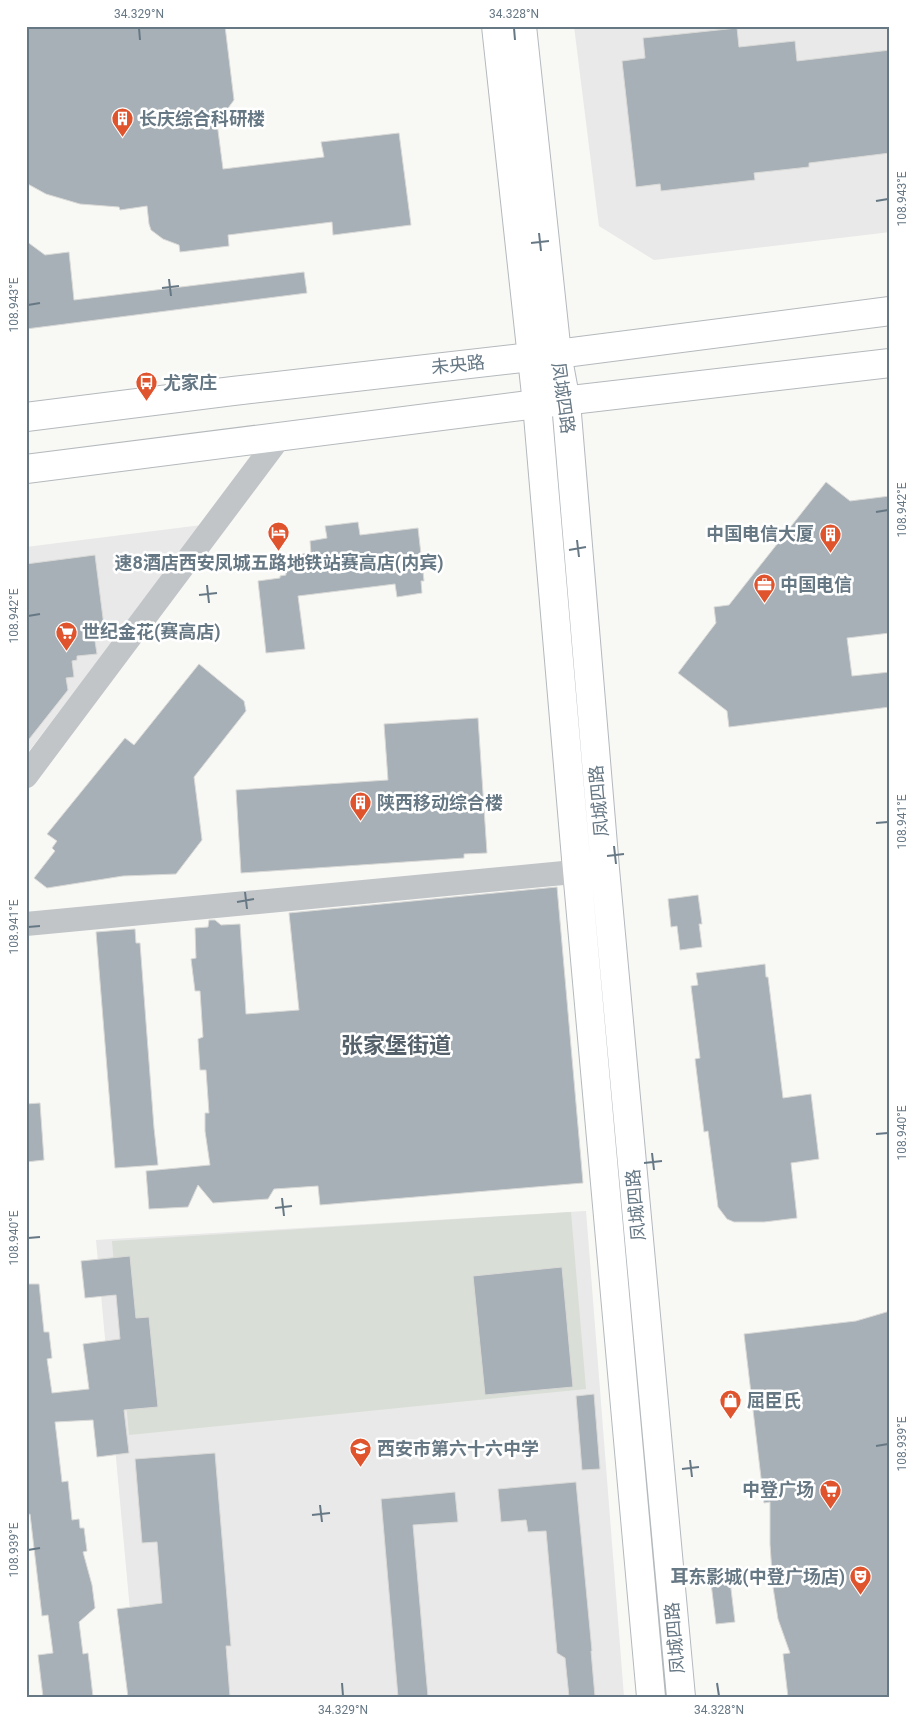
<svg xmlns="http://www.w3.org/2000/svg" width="916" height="1723" font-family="Roboto,'Noto Sans SC',sans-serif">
	<rect width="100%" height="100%" fill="#f8f8f5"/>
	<path fill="#e8e9e8" d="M 574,26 L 890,26 L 890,232 L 654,260 L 599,226 Z
		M 202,525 L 26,755 L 26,547 Z
		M 586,1211 L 624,1697 L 138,1697 L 96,1240 Z"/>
	<path fill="#d9ded6" d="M 571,1212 L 586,1389 L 129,1435 L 112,1241 Z"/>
	<path fill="#a7b0b6" stroke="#d9d9d7" d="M 26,26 L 225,26 L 234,100 L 217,123 L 223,169 L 324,157 L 321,142 L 399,133 L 411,225 L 333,235 L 332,222 L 228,235 L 229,246 L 180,252 L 179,245 L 163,239 L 151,230 L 149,224 L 147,206 L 120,210 L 119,207 L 80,204 L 46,194 L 26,183 Z
		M 737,28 L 739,47 L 795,41 L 797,61 L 890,50 L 890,153 L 809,163 L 809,167 L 754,173 L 755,180 L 661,191 L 660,184 L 636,187 L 622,61 L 645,58 L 643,38 Z
		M 26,241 L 45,255 L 69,252 L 74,300 L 304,272 L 307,293 L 26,329 Z
		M 826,482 L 850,501 L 890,496 L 890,633 L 847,638 L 852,676 L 890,672 L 890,707 L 729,727 L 727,711 L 678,673 L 716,623 L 714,607 L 729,605 Z
		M 358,522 L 360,535 L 418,528 L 424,581 L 421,581 L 422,593 L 397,597 L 395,584 L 298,596 L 305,649 L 266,653 L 258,581 L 280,578 L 280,576 L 286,575 L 283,556 L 311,553 L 310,541 L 327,538 L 325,526 Z
		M 95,555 L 104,626 L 97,626 L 99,641 L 95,641 L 97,654 L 77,656 L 77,660 L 72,661 L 74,677 L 66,678 L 68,690 L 26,743 L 26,564 Z
		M 199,664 L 244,701 L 246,711 L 194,777 L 202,840 L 176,874 L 123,876 L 47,888 L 34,878 L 55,851 L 52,848 L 57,841 L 47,834 L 125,738 L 134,745 Z
		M 478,718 L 487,853 L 464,854 L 464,858 L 241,873 L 236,790 L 388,780 L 384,724 Z
		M 557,887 L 583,1183 L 320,1205 L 318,1186 L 274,1189 L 268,1199 L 213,1203 L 198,1185 L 188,1207 L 149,1209 L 146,1171 L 210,1165 L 205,1131 L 205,1113 L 209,1113 L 206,1070 L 200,1070 L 198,1039 L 203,1037 L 200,991 L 195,991 L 191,959 L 196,958 L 195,928 L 208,927 L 209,920 L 215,920 L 221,925 L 240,924 L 246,1014 L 299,1010 L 289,913 Z
		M 698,895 L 702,924 L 699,924 L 702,947 L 680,950 L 677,926 L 671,927 L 668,899 Z
		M 135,929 L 136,943 L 140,943 L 154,1128 L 158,1165 L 115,1168 L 96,932 Z
		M 765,964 L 766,977 L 768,977 L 783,1098 L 811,1094 L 819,1159 L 791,1163 L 797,1218 L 764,1222 L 734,1222 L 727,1219 L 718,1207 L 708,1131 L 704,1132 L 695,1059 L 700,1058 L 691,986 L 698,985 L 696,973 Z
		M 40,1103 L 44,1160 L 26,1162 L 26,1104 Z
		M 130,1256 L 136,1318 L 149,1317 L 158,1407 L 124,1410 L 129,1453 L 97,1457 L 93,1420 L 55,1422 L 62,1482 L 68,1481 L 72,1520 L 79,1519 L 80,1528 L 84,1528 L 87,1551 L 83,1552 L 92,1585 L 95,1608 L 79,1622 L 83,1654 L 88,1653 L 93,1697 L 43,1697 L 38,1655 L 53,1653 L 48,1615 L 42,1616 L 30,1514 L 26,1515 L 26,1284 L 39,1284 L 44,1332 L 49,1332 L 52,1358 L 47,1359 L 52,1393 L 89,1389 L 83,1344 L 120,1339 L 116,1295 L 85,1298 L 81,1261 Z
		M 562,1267 L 573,1387 L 485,1395 L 473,1276 Z
		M 890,1311 L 890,1697 L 788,1697 L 783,1654 L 790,1653 L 778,1619 L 773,1587 L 770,1544 L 770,1502 L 764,1503 L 744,1334 L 856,1321 Z
		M 594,1394 L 600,1469 L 582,1470 L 576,1396 Z
		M 215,1453 L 231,1646 L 226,1646 L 230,1697 L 128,1697 L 117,1609 L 162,1603 L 157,1542 L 142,1543 L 135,1459 Z
		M 576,1482 L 592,1651 L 591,1651 L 595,1697 L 569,1697 L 565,1658 L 557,1653 L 546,1531 L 528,1532 L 526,1520 L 501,1522 L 498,1489 Z
		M 455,1492 L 458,1522 L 413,1525 L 428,1697 L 398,1697 L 381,1499 Z
		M 730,1581 L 735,1622 L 716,1624 L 711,1583 Z"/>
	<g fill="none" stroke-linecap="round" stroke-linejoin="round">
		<defs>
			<path id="secondary" d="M 496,26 L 537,404 L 577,870 L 651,1697
				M 522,26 L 557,354 L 566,402 L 605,869 L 681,1697"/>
			<path id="primary" d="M 26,417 L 233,391 L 557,354 L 890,311
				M 26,469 L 537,404 L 890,363"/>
		</defs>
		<use href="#secondary" stroke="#b3b9bd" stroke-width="30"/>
		<use href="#primary" stroke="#b4b9bc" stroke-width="30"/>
		<path stroke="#c1c5c8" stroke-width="24" d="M 26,776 L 279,438
			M 26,924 L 595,870"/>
		<use href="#secondary" stroke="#fff" stroke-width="28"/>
		<use href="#primary" stroke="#fff" stroke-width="28"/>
	</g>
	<path fill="none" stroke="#677885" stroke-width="2" d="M 139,28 L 140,40M 514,28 L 515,40M 876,201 L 888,199M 539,233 L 541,251M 531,243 L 549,241M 169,279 L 171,296M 162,288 L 179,286M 28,305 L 40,303M 876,512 L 888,510M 577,540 L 579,557M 569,550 L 586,547M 207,585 L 209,603M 199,595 L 217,593M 28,616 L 40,614M 876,823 L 888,822M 614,846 L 616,864M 607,856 L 624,854M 245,892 L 247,909M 237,902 L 254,899M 28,927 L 40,926M 876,1134 L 888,1133M 652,1153 L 654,1170M 644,1163 L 662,1161M 282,1198 L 284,1216M 275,1208 L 292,1206M 28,1238 L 40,1237M 876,1446 L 888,1444M 690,1460 L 692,1477M 682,1469 L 699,1467M 320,1505 L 322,1522M 312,1515 L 330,1513M 28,1550 L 40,1548M 342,1683 L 343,1696M 717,1683 L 719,1696"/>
	<defs>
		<symbol id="building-pin" viewBox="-11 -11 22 30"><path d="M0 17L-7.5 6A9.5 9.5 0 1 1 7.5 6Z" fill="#df532d" stroke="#fff"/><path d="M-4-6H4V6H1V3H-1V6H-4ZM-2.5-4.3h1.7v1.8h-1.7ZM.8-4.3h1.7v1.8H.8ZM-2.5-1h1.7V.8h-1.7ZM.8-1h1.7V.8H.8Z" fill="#fff"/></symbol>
		<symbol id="bus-pin" viewBox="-11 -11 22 30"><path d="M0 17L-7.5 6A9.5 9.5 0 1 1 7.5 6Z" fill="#df532d" stroke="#fff"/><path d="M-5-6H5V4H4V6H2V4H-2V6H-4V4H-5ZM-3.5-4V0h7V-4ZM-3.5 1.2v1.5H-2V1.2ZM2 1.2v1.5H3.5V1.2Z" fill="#fff"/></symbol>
		<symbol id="hotel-pin" viewBox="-11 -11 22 30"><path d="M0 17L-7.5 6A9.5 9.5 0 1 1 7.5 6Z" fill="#df532d" stroke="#fff"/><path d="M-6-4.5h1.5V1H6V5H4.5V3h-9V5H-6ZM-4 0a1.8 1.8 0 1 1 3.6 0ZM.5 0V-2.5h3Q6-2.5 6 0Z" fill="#fff"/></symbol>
		<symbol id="office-pin" viewBox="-11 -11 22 30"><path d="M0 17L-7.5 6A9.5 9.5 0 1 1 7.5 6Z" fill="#df532d" stroke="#fff"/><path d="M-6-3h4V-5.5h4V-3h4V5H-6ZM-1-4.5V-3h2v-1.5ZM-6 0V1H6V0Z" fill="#fff"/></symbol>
		<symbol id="supermarket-pin" viewBox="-11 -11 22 30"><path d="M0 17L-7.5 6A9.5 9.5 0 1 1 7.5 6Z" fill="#df532d" stroke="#fff"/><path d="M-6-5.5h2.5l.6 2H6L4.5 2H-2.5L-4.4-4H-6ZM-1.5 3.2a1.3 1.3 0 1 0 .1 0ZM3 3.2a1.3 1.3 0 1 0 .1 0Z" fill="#fff"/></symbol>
		<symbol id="shop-pin" viewBox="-11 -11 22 30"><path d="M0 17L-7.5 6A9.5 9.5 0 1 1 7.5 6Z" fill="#df532d" stroke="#fff"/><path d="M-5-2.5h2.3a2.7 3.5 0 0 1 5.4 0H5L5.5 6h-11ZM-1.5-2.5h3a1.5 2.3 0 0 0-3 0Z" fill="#fff"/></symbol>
		<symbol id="school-pin" viewBox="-11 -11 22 30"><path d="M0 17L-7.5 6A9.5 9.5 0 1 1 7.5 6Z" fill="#df532d" stroke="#fff"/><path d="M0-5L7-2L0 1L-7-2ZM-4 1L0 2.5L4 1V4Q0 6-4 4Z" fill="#fff"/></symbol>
		<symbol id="theatre-pin" viewBox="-11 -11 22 30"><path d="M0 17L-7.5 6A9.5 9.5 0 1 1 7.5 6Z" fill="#df532d" stroke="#fff"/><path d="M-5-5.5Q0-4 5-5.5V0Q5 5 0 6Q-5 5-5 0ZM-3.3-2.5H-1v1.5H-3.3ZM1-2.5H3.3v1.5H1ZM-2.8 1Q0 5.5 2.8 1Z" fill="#fff"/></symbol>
	</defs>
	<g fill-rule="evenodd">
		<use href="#building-pin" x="110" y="106" width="25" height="34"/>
		<use href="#bus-pin" x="134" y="370" width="25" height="34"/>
		<use href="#hotel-pin" x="266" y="520" width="25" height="34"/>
		<use href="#building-pin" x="818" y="522" width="25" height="34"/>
		<use href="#office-pin" x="752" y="572" width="25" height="34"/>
		<use href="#supermarket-pin" x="54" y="620" width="25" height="34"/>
		<use href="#building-pin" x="348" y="790" width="25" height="34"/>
		<use href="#shop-pin" x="718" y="1388" width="25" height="34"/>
		<use href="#school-pin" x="348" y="1436" width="25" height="34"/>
		<use href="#supermarket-pin" x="818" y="1478" width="25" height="34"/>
		<use href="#theatre-pin" x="848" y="1564" width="25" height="34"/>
	</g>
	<g text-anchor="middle" stroke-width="5" stroke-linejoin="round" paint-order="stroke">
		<g font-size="18" font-weight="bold" fill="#677885" stroke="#fff" text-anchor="start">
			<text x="139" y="125">长庆综合科研楼</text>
			<text x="163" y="389">尤家庄</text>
			<text x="814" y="540" text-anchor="end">中国电信大厦</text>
			<text x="279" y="569" text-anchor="middle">速8酒店西安凤城五路地铁站赛高店(内宾)</text>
			<text x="780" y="591">中国电信</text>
			<text x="82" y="638">世纪金花(赛高店)</text>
			<text x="377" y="809">陕西移动综合楼</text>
			<text x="747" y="1407">屈臣氏</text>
			<text x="377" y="1455">西安市第六十六中学</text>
			<text x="814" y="1496" text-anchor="end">中登广场</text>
			<text x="845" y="1583" text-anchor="end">耳东影城(中登广场店)</text>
		</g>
		<g font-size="18" fill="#677885" stroke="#fff">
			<text transform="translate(458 365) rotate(-6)" y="6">未央路</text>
			<text transform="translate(563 398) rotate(82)" y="6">凤城四路</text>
			<text transform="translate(599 801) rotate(-95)" y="6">凤城四路</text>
			<text transform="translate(636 1205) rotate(-95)" y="6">凤城四路</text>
			<text transform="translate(675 1638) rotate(-95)" y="6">凤城四路</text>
		</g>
		<g font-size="22" font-weight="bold" fill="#55616a" stroke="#fff">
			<text x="396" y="1053">张家堡街道</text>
		</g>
	</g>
	<rect width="916" height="1723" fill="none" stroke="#ffffff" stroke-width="55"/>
	<rect x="28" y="28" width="860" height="1668" fill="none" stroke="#677885" stroke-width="2"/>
	<g font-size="12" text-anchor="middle" fill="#677885">
		<text x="139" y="18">34.329°N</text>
		<text x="514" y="18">34.328°N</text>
		<text transform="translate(902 199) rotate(-90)" y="4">108.943°E</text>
		<text transform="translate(14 305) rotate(-90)" y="4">108.943°E</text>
		<text transform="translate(902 510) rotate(-90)" y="4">108.942°E</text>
		<text transform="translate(14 616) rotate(-90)" y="4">108.942°E</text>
		<text transform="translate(902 822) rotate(-90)" y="4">108.941°E</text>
		<text transform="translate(14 927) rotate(-90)" y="4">108.941°E</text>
		<text transform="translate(902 1133) rotate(-90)" y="4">108.940°E</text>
		<text transform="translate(14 1238) rotate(-90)" y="4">108.940°E</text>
		<text transform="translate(902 1444) rotate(-90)" y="4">108.939°E</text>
		<text transform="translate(14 1550) rotate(-90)" y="4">108.939°E</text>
		<text x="343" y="1714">34.329°N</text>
		<text x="719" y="1714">34.328°N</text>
	</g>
</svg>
